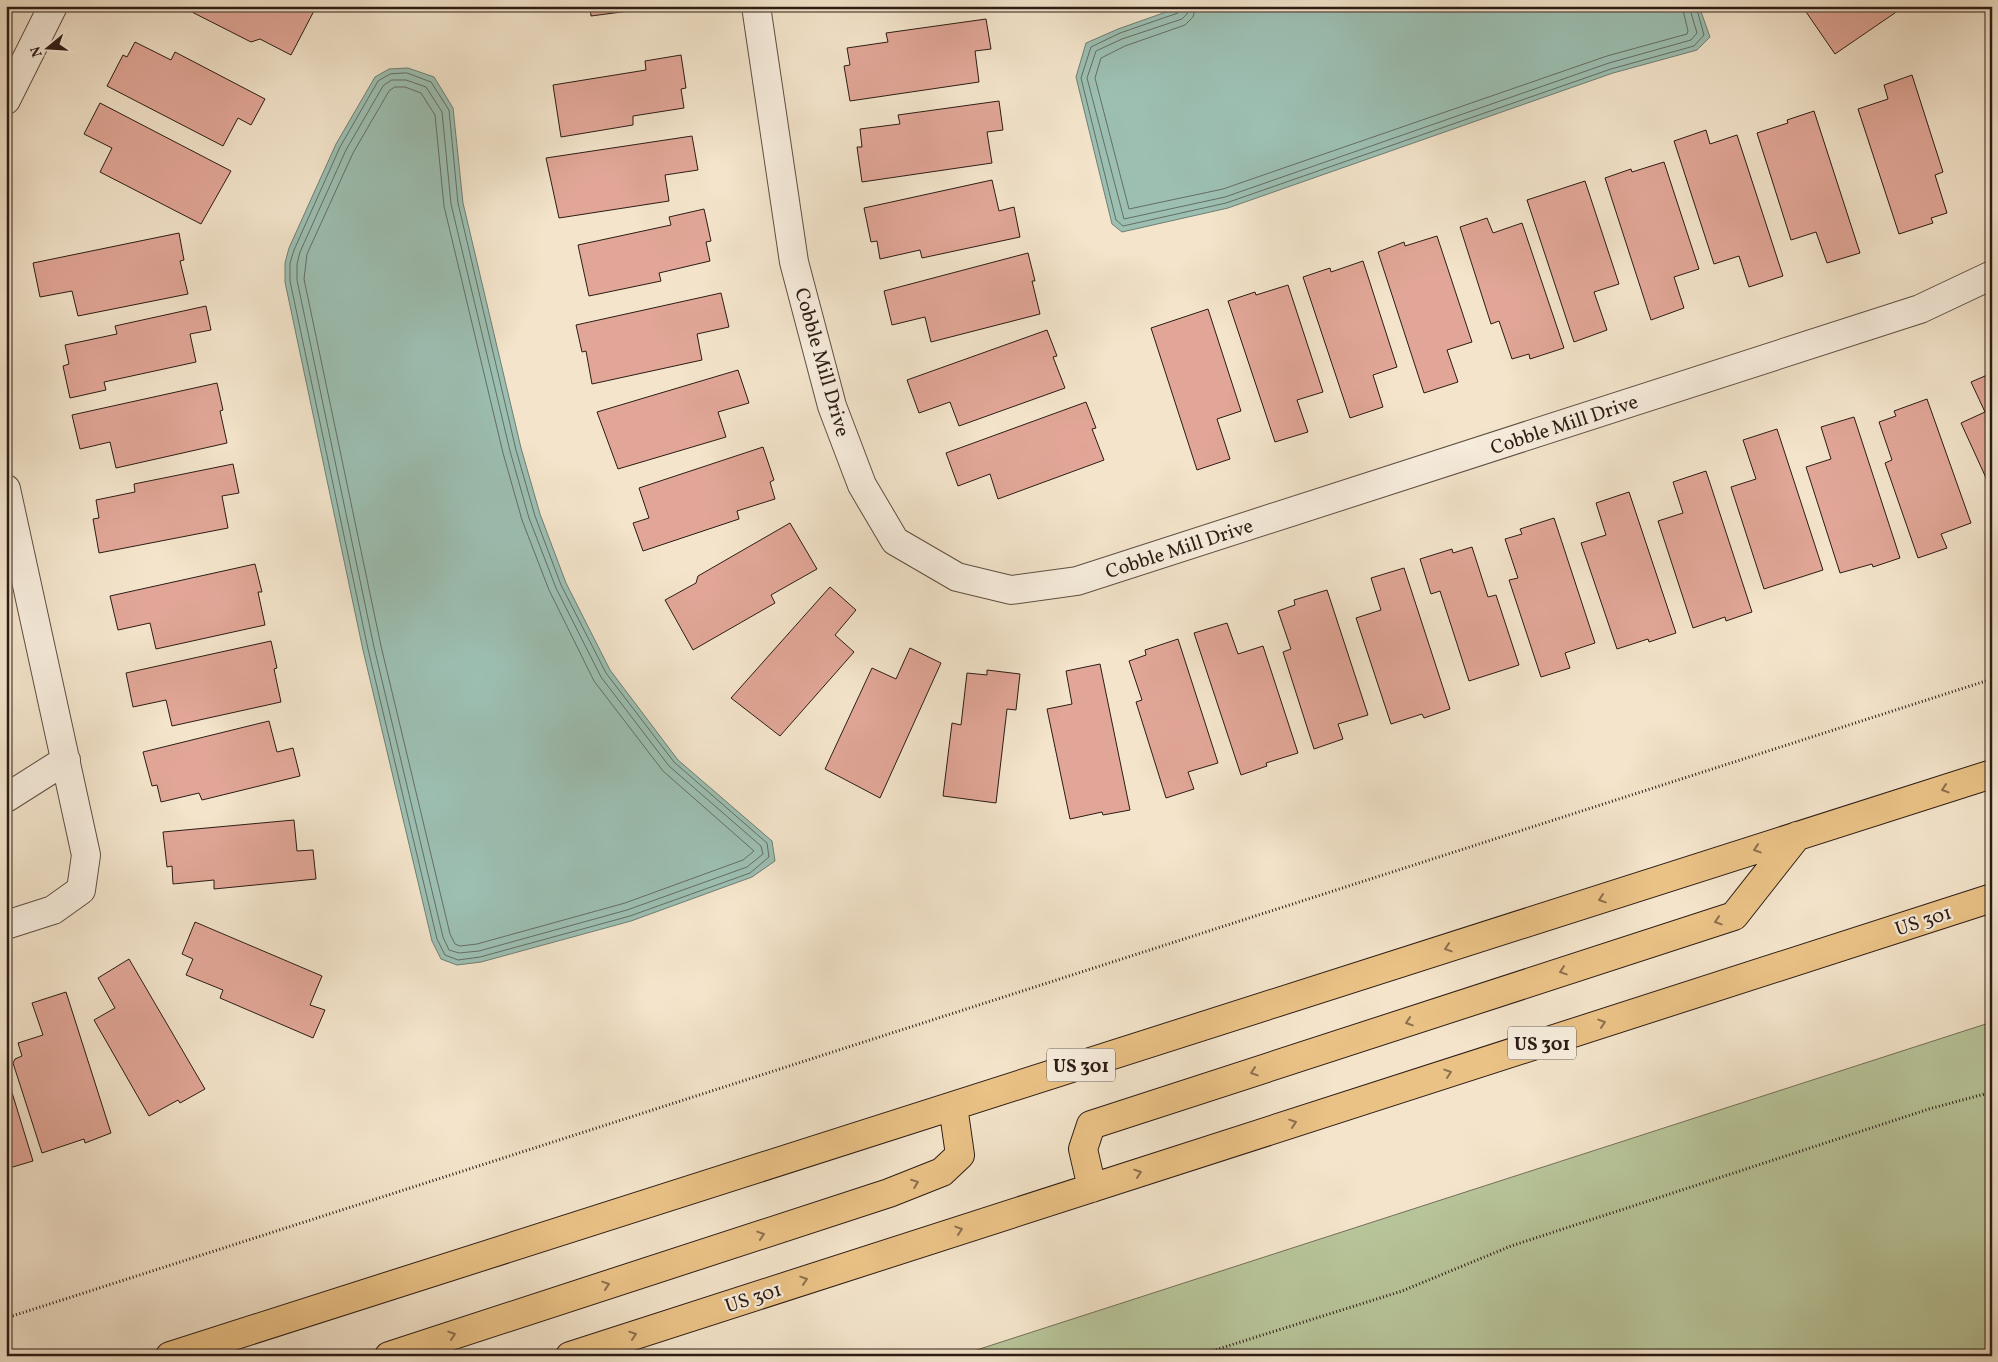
<svg xmlns="http://www.w3.org/2000/svg" width="1998" height="1362" font-family="Vollkorn,serif">
	<rect width="100%" height="100%" fill="#f3e4cb"/>
	<filter id="stains"><feTurbulence type="fractalNoise" baseFrequency=".004" numOctaves="4"/><feColorMatrix values="0 0 0 0 .2 0 0 0 0 .09 0 0 0 0 .02 0 0 0 .5 -.17"/></filter>
	<radialGradient id="worn" r=".72"><stop offset=".6" stop-color="#630" stop-opacity="0"/><stop offset="1" stop-color="#630" stop-opacity=".3"/></radialGradient>
	<path fill="#b8c59a" stroke="#727058" d="M 1992,1022 L 1992,1356 L 958,1356 Z"/>
	<path fill="#9cbfb2" stroke="#6f7e73" d="M 1183,6 L 1699,6 L 1710,37 L 1697,50 L 1613,73 L 1228,208 L 1122,232 L 1112,224 L 1076,77 L 1086,43 L 1118,29 Z
		M 408,68 L 434,77 L 453,108 L 463,203 L 521,448 L 540,514 L 566,583 L 610,670 L 678,760 L 772,841 L 775,861 L 752,877 L 631,921 L 481,962 L 457,965 L 441,959 L 432,941 L 363,650 L 285,282 L 285,263 L 289,248 L 336,144 L 375,77 L 389,69 Z"/>
	<g fill="none" stroke-linecap="round" stroke-linejoin="round">
		<path stroke="#646e64" stroke-width="1" d="M 1182,6 L 1178,13 L 1120,33 L 1091,47 L 1081,78 L 1116,220 L 1123,226 L 1226,203 L 1611,69 L 1694,46 L 1704,35 L 1696,6
			M 1188,6 L 1187,14 L 1182,19 L 1122,39 L 1096,51 L 1087,78 L 1124,219 L 1225,197 L 1609,63 L 1691,40 L 1697,33 L 1689,6
			M 1196,6 L 1193,17 L 1185,25 L 1125,46 L 1101,58 L 1095,78 L 1129,209 L 1223,189 L 1607,56 L 1687,34 L 1688,31 L 1682,6
			M 407,73 L 431,82 L 449,110 L 458,203 L 516,450 L 535,516 L 561,585 L 606,673 L 674,762 L 767,843 L 769,857 L 750,873 L 630,916 L 480,957 L 458,960 L 445,955 L 437,939 L 368,649 L 290,281 L 290,263 L 294,250 L 340,147 L 378,81 L 390,74 Z
			M 392,80 L 406,80 L 426,87 L 442,112 L 451,204 L 510,451 L 529,518 L 556,588 L 601,677 L 669,766 L 761,846 L 763,854 L 747,867 L 627,910 L 479,951 L 459,953 L 449,950 L 443,937 L 374,647 L 297,280 L 297,264 L 300,252 L 346,150 L 383,86 Z
			M 395,87 L 405,87 L 421,93 L 435,115 L 444,206 L 503,453 L 522,520 L 549,590 L 594,681 L 663,771 L 754,851 L 743,860 L 625,903 L 477,944 L 460,946 L 455,944 L 450,934 L 381,646 L 304,279 L 307,254 L 353,153 L 389,91 Z"/>
	</g>
	<path fill="#e1a697" stroke="#2c1c15" d="M 180,6 L 313,6 L 316,7 L 291,55 L 260,39 L 251,42 Z
		M 590,6 L 652,6 L 652,8 L 591,16 Z
		M 1802,6 L 1905,6 L 1835,54 Z
		M 986,19 L 991,49 L 975,51 L 979,82 L 850,101 L 844,66 L 850,65 L 847,48 L 888,42 L 886,33 Z
		M 135,42 L 171,60 L 175,52 L 265,99 L 251,125 L 238,118 L 223,146 L 107,86 L 123,55 L 127,57 Z
		M 681,55 L 686,88 L 681,89 L 684,108 L 633,116 L 633,125 L 561,137 L 553,85 L 646,70 L 645,61 Z
		M 1912,75 L 1943,172 L 1935,175 L 1947,213 L 1931,218 L 1933,223 L 1899,234 L 1858,109 L 1888,99 L 1884,85 Z
		M 999,101 L 1003,130 L 987,132 L 992,163 L 862,182 L 857,147 L 862,147 L 860,129 L 900,124 L 898,115 Z
		M 100,103 L 231,171 L 201,224 L 100,172 L 112,148 L 84,134 Z
		M 1814,111 L 1860,253 L 1827,263 L 1816,232 L 1791,240 L 1757,133 L 1788,123 L 1787,120 Z
		M 1706,130 L 1710,144 L 1737,135 L 1783,276 L 1749,287 L 1739,256 L 1714,264 L 1674,141 Z
		M 692,136 L 698,170 L 665,175 L 669,201 L 559,218 L 546,158 Z
		M 1664,162 L 1699,269 L 1674,277 L 1684,308 L 1651,320 L 1605,178 L 1631,169 L 1632,172 Z
		M 992,180 L 999,211 L 1014,207 L 1020,237 L 922,258 L 920,250 L 880,259 L 877,241 L 871,242 L 864,208 Z
		M 1585,181 L 1619,284 L 1594,292 L 1607,330 L 1574,342 L 1527,200 Z
		M 704,209 L 711,241 L 706,242 L 710,261 L 659,273 L 661,281 L 589,296 L 578,245 L 671,225 L 669,217 Z
		M 1487,218 L 1493,233 L 1522,223 L 1564,348 L 1530,359 L 1529,354 L 1512,359 L 1499,321 L 1491,324 L 1460,227 Z
		M 179,233 L 184,260 L 180,261 L 188,294 L 78,316 L 72,291 L 40,297 L 33,263 Z
		M 1437,236 L 1472,342 L 1447,350 L 1458,382 L 1424,393 L 1378,252 L 1404,242 L 1405,246 Z
		M 1028,253 L 1035,281 L 1032,281 L 1040,314 L 931,342 L 925,317 L 892,325 L 884,291 Z
		M 1363,261 L 1397,367 L 1373,375 L 1383,407 L 1350,418 L 1303,277 L 1330,268 L 1331,272 Z
		M 1288,285 L 1323,392 L 1297,400 L 1308,432 L 1275,442 L 1228,301 L 1255,292 L 1256,295 Z
		M 721,293 L 729,327 L 697,334 L 702,360 L 592,384 L 586,351 L 582,352 L 576,325 Z
		M 206,306 L 211,330 L 190,334 L 196,362 L 104,382 L 106,390 L 70,398 L 63,366 L 69,364 L 65,345 L 117,334 L 115,326 Z
		M 1208,309 L 1241,411 L 1217,419 L 1230,459 L 1197,470 L 1151,328 Z
		M 1047,330 L 1057,356 L 1053,357 L 1065,388 L 959,426 L 950,402 L 919,413 L 907,380 Z
		M 738,370 L 749,403 L 718,412 L 726,437 L 618,469 L 597,412 Z
		M 1992,373 L 1992,491 L 1961,423 L 1985,412 L 1971,382 Z
		M 217,383 L 223,410 L 220,411 L 227,443 L 116,468 L 110,442 L 80,449 L 72,415 Z
		M 1927,399 L 1971,523 L 1941,534 L 1947,548 L 1918,558 L 1885,463 L 1892,460 L 1879,422 L 1896,416 L 1894,411 Z
		M 1086,402 L 1096,428 L 1092,429 L 1104,460 L 998,499 L 990,474 L 958,486 L 946,453 Z
		M 1854,417 L 1900,558 L 1873,567 L 1872,564 L 1840,573 L 1806,467 L 1831,459 L 1821,427 Z
		M 1777,429 L 1823,570 L 1764,589 L 1731,487 L 1756,479 L 1743,440 Z
		M 763,447 L 774,480 L 770,482 L 775,499 L 737,511 L 739,519 L 643,551 L 633,523 L 649,518 L 639,488 Z
		M 233,464 L 239,493 L 222,496 L 228,528 L 99,553 L 93,519 L 99,518 L 96,500 L 135,492 L 134,484 Z
		M 1706,471 L 1752,612 L 1726,621 L 1725,617 L 1693,628 L 1658,521 L 1683,513 L 1673,482 Z
		M 1629,492 L 1676,633 L 1649,642 L 1648,639 L 1617,649 L 1581,543 L 1606,535 L 1596,503 Z
		M 1554,518 L 1595,643 L 1565,653 L 1570,668 L 1541,677 L 1509,580 L 1518,578 L 1505,539 L 1522,534 L 1520,529 Z
		M 790,523 L 817,569 L 771,595 L 775,603 L 693,650 L 665,600 L 696,583 L 698,576 Z
		M 1472,547 L 1488,597 L 1496,595 L 1519,665 L 1469,681 L 1440,591 L 1431,594 L 1420,559 L 1452,549 L 1453,553 Z
		M 255,564 L 262,592 L 258,592 L 265,625 L 156,649 L 150,623 L 118,630 L 110,596 Z
		M 1404,568 L 1450,709 L 1424,718 L 1422,714 L 1391,724 L 1356,618 L 1381,610 L 1371,578 Z
		M 830,587 L 856,610 L 835,635 L 854,652 L 780,736 L 731,698 Z
		M 1327,590 L 1368,715 L 1338,724 L 1343,739 L 1314,749 L 1283,652 L 1291,649 L 1278,611 L 1295,605 L 1294,600 Z
		M 1227,623 L 1238,654 L 1263,646 L 1298,753 L 1266,763 L 1267,766 L 1241,775 L 1194,633 Z
		M 1178,639 L 1218,763 L 1188,772 L 1194,789 L 1166,798 L 1136,702 L 1142,700 L 1129,661 L 1146,655 L 1145,650 Z
		M 271,641 L 277,668 L 274,669 L 281,702 L 172,726 L 166,700 L 133,707 L 126,673 Z
		M 910,648 L 941,663 L 880,798 L 825,769 L 872,668 L 896,679 Z
		M 1100,664 L 1130,810 L 1103,815 L 1102,812 L 1070,819 L 1047,709 L 1072,704 L 1066,671 Z
		M 987,670 L 1020,674 L 1016,710 L 1007,709 L 996,803 L 943,796 L 952,723 L 961,725 L 967,673 L 987,675 Z
		M 269,721 L 277,752 L 293,748 L 300,776 L 202,800 L 199,793 L 161,802 L 157,785 L 152,786 L 143,752 Z
		M 294,820 L 297,851 L 313,850 L 316,879 L 214,889 L 214,880 L 173,884 L 172,866 L 167,867 L 163,832 Z
		M 195,922 L 322,976 L 310,1005 L 325,1010 L 313,1038 L 220,998 L 223,990 L 186,975 L 193,959 L 182,954 Z
		M 129,959 L 205,1089 L 180,1103 L 178,1100 L 149,1116 L 94,1020 L 115,1008 L 98,978 Z
		M 66,992 L 111,1133 L 85,1143 L 84,1139 L 42,1153 L 13,1063 L 15,1059 L 22,1056 L 18,1043 L 43,1035 L 32,1003 Z
		M 6,1073 L 33,1161 L 6,1169 Z"/>
	<g fill="none" stroke-linecap="round" stroke-linejoin="round">
		<defs>
			<path id="minor" d="M 756,6 L 794,262 L 832,406 L 862,485 L 895,541 L 957,577 L 1011,590 L 1077,581 L 1920,309 L 1992,275
				M 6,100 L 53,6
				M 6,489 L 86,855 L 81,890 L 53,910 L 6,925
				M 6,798 L 66,760"/>
			<path id="primary" d="M 1092,1188 L 1083,1149 L 1091,1125 L 1734,916 L 1797,836
				M 170,1356 L 1992,774
				M 389,1356 L 889,1193 L 942,1172 L 960,1155 L 953,1106
				M 570,1356 L 1992,898"/>
		</defs>
		<use href="#minor" stroke="#5e4e42" stroke-width="30"/>
		<use href="#primary" stroke="#2c1c15" stroke-width="30"/>
		<path stroke="#2c1c15" stroke-width="3" stroke-dasharray="1 2.5" stroke-linecap="butt" d="M 6,1318 L 1992,679
			M 1196,1356 L 1402,1291 L 1511,1246 L 1929,1109 L 1992,1092"/>
		<use href="#minor" stroke="#f7eddd" stroke-width="28"/>
		<use href="#primary" stroke="#eac286" stroke-width="28"/>
	</g>
	<defs><path id="oneway-chevron" d="M-2-3.5L2.5 0L-2 3.5" fill="none" stroke-width="1.6" stroke-linecap="round" stroke-linejoin="round" transform="scale(1.25)"/></defs>
	<g stroke="#8b6f4e">
		<use href="#oneway-chevron" transform="translate(1945 789) rotate(162)"/>
		<use href="#oneway-chevron" transform="translate(1757 849) rotate(162)"/>
		<use href="#oneway-chevron" transform="translate(1602 899) rotate(162)"/>
		<use href="#oneway-chevron" transform="translate(1718 921) rotate(162)"/>
		<use href="#oneway-chevron" transform="translate(1448 948) rotate(162)"/>
		<use href="#oneway-chevron" transform="translate(1563 971) rotate(162)"/>
		<use href="#oneway-chevron" transform="translate(1409 1022) rotate(162)"/>
		<use href="#oneway-chevron" transform="translate(1602 1023) rotate(-18)"/>
		<use href="#oneway-chevron" transform="translate(1254 1072) rotate(162)"/>
		<use href="#oneway-chevron" transform="translate(1448 1073) rotate(-18)"/>
		<use href="#oneway-chevron" transform="translate(1293 1123) rotate(-18)"/>
		<use href="#oneway-chevron" transform="translate(1138 1173) rotate(-18)"/>
		<use href="#oneway-chevron" transform="translate(915 1183) rotate(-21)"/>
		<use href="#oneway-chevron" transform="translate(959 1230) rotate(-18)"/>
		<use href="#oneway-chevron" transform="translate(761 1235) rotate(-18)"/>
		<use href="#oneway-chevron" transform="translate(804 1280) rotate(-18)"/>
		<use href="#oneway-chevron" transform="translate(606 1285) rotate(-18)"/>
		<use href="#oneway-chevron" transform="translate(452 1335) rotate(-18)"/>
		<use href="#oneway-chevron" transform="translate(633 1335) rotate(-18)"/>
	</g>
	<g text-anchor="middle" stroke-width="4.5" stroke-linejoin="round" paint-order="stroke">
		<g fill="#f7eddd" stroke="#695b51" stroke-width="1">
			<rect x="1508" y="1026.5" width="68" height="33" rx="4"/>
			<rect x="1047" y="1048.5" width="68" height="33" rx="4"/>
		</g>
		<g font-size="19" font-weight="bold" fill="#2c1c15">
			<text x="1542" y="1050">US 301</text>
			<text x="1081" y="1072">US 301</text>
		</g>
		<g font-size="20" fill="#2c1c15" stroke="#f7eddd">
			<text transform="translate(823 362) rotate(74)" y="7">Cobble Mill Drive</text>
			<text transform="translate(1564 424) rotate(-18)" y="7">Cobble Mill Drive</text>
			<text transform="translate(1179 548) rotate(-18)" y="7">Cobble Mill Drive</text>
			<text transform="translate(1923 920) rotate(-18)" y="7">US 301</text>
			<text transform="translate(753 1297) rotate(-18)" y="7">US 301</text>
		</g>
	</g>
	<rect width="1998" height="1362" fill="none" stroke="#f3e4cb" stroke-width="25"/>
	<rect x="8" y="8" width="1983" height="1347" fill="none" stroke="#2c1c15" stroke-width="2.5"/>
	<rect x="12" y="12" width="1973" height="1337" fill="none" stroke="#2c1c15"/>
	<g transform="translate(48 48) rotate(252)" stroke="#f7eddd" stroke-width="4" paint-order="stroke">
	<path d="M0-4L9 19L0 12L-9 19Z" fill="#2c1c15"/>
	<text y="-8" font-size="14" font-weight="bold" text-anchor="middle" fill="#2c1c15">N</text>
	</g>
	<rect width="100%" height="100%" filter="url(#stains)"/>
	<rect width="100%" height="100%" fill="url(#worn)"/>
</svg>
